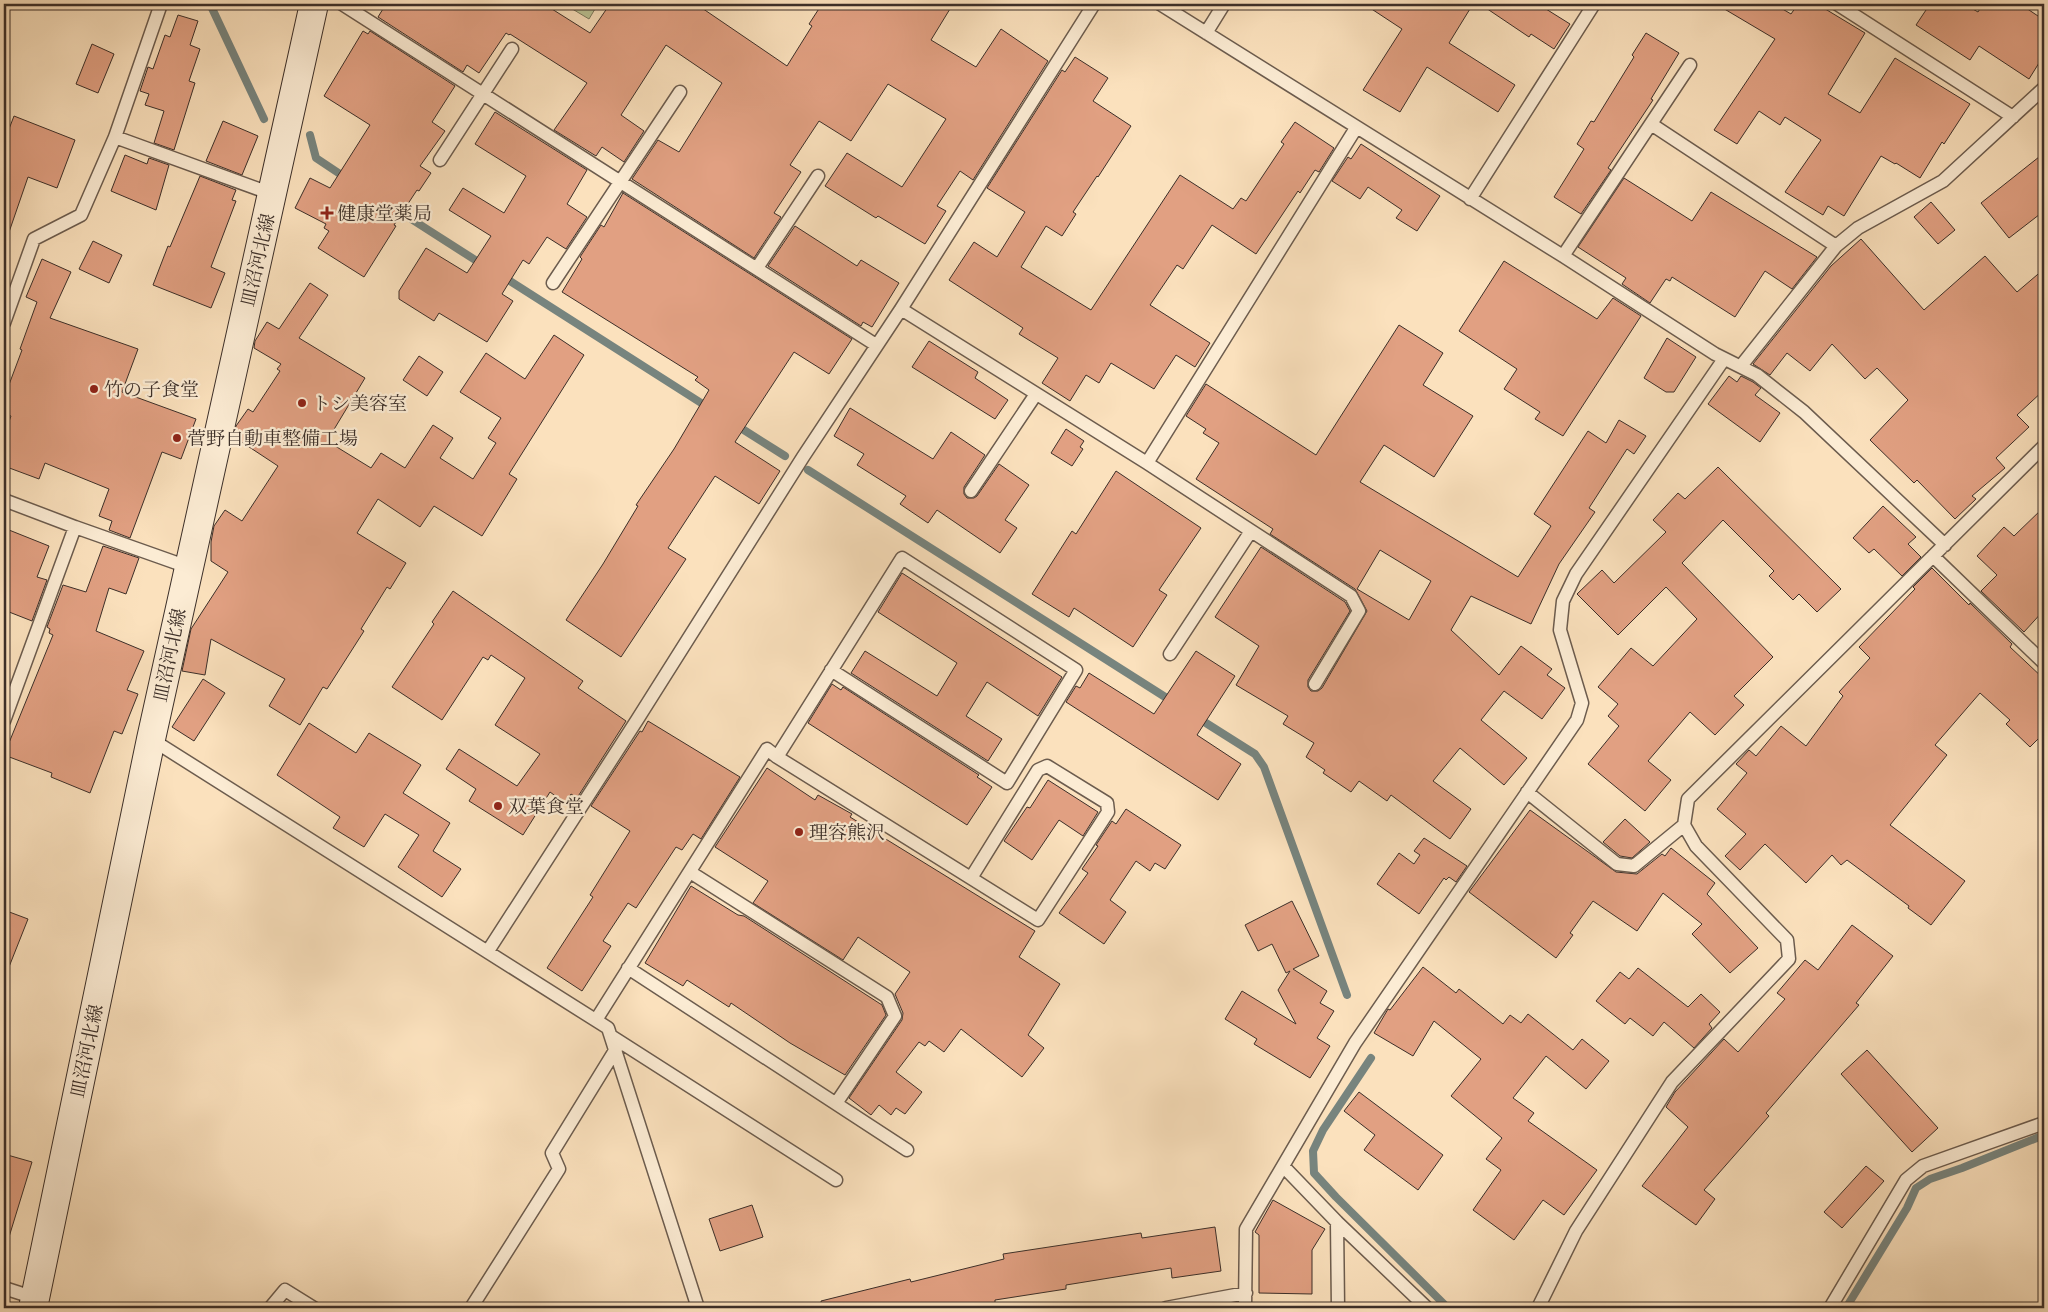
<svg xmlns="http://www.w3.org/2000/svg" width="2048" height="1312" font-family="'IM FELL Double Pica','Noto Serif JP',serif">
	<rect width="100%" height="100%" fill="#fbe1bd"/>
	<filter id="stains"><feTurbulence type="fractalNoise" baseFrequency=".004" numOctaves="4"/><feColorMatrix values="0 0 0 0 .2 0 0 0 0 .09 0 0 0 0 .02 0 0 0 .5 -.17"/></filter>
	<radialGradient id="worn" r=".72"><stop offset=".6" stop-color="#630" stop-opacity="0"/><stop offset="1" stop-color="#630" stop-opacity=".3"/></radialGradient>
	<path fill="#bbc394" stroke="#7c795e" d="M 564,4 L 598,4 L 589,19 Z"/>
	<g fill="none" stroke-linecap="round" stroke-linejoin="round">
		<path stroke="#77847e" stroke-width="8" d="M 210,4 L 264,119
			M 310,135 L 316,158 L 346,178
			M 394,208 L 483,265
			M 502,276 L 709,408
			M 736,425 L 785,456
			M 808,470 L 1173,702
			M 1198,718 L 1255,754 L 1264,767 L 1347,995
			M 1371,1058 L 1323,1130 L 1313,1151 L 1314,1173 L 1336,1197 L 1448,1308
			M 1846,1308 L 1907,1208 L 1916,1188 L 1930,1179 L 1962,1168 L 2044,1135"/>
	</g>
	<path fill="#e1a082" stroke="#3c2f29" fill-rule="evenodd" d="M 386,4 L 544,4 L 590,33 L 610,4 L 696,4 L 787,66 L 812,26 L 809,24 L 822,4 L 953,4 L 931,40 L 976,67 L 1001,29 L 1048,61 L 973,180 L 960,171 L 937,206 L 946,211 L 925,244 L 878,216 L 876,218 L 825,186 L 847,153 L 902,187 L 946,119 L 888,84 L 851,141 L 819,121 L 790,165 L 801,172 L 774,213 L 781,217 L 754,258 L 632,179 L 658,140 L 679,152 L 722,83 L 666,45 L 621,115 L 644,131 L 624,162 L 602,147 L 596,156 L 554,130 L 587,83 L 510,34 L 509,35 L 506,33 L 479,73 L 467,65 L 463,72 L 378,17 Z
		M 1364,4 L 1473,4 L 1449,43 L 1515,85 L 1498,112 L 1427,67 L 1400,112 L 1363,90 L 1402,29 Z
		M 1480,4 L 1538,4 L 1570,24 L 1554,49 L 1531,34 L 1529,37 Z
		M 1716,4 L 1774,4 L 1791,14 L 1798,4 L 1817,4 L 1865,33 L 1828,94 L 1860,113 L 1895,58 L 1970,104 L 1944,144 L 1942,142 L 1920,178 L 1896,163 L 1895,164 L 1881,156 L 1844,216 L 1828,206 L 1823,215 L 1785,192 L 1821,140 L 1785,117 L 1780,125 L 1759,111 L 1737,144 L 1714,130 L 1775,39 Z
		M 1930,4 L 1964,4 L 1978,12 L 1983,4 L 2020,4 L 2044,20 L 2044,55 L 2029,79 L 1979,46 L 1970,60 L 1916,25 Z
		M 178,15 L 198,21 L 190,45 L 200,49 L 189,81 L 195,83 L 174,150 L 154,143 L 164,111 L 145,105 L 149,94 L 140,91 L 148,67 L 153,69 L 165,35 L 170,37 Z
		M 363,31 L 368,34 L 370,31 L 455,86 L 432,122 L 445,131 L 420,166 L 431,173 L 419,191 L 417,190 L 394,225 L 396,226 L 364,277 L 318,248 L 329,231 L 324,228 L 326,224 L 295,208 L 310,178 L 330,188 L 370,125 L 324,96 Z
		M 1646,33 L 1679,53 L 1651,99 L 1653,100 L 1608,168 L 1611,170 L 1581,214 L 1554,197 L 1584,149 L 1577,144 L 1591,121 L 1594,122 L 1634,57 L 1632,55 Z
		M 92,44 L 114,54 L 98,93 L 76,84 Z
		M 1075,57 L 1108,78 L 1093,101 L 1131,126 L 1098,177 L 1097,176 L 1073,212 L 1076,214 L 1062,236 L 1046,226 L 1021,267 L 1091,310 L 1180,175 L 1233,209 L 1241,198 L 1246,201 L 1284,144 L 1281,142 L 1295,122 L 1334,148 L 1319,172 L 1315,170 L 1300,193 L 1298,191 L 1256,254 L 1212,225 L 1183,269 L 1177,265 L 1150,305 L 1210,343 L 1195,367 L 1176,355 L 1154,389 L 1111,363 L 1099,383 L 1086,375 L 1070,401 L 1042,383 L 1058,358 L 1019,334 L 1023,328 L 949,280 L 974,242 L 997,257 L 1025,212 L 987,188 L 1062,70 L 1065,72 Z
		M 495,112 L 587,170 L 567,204 L 587,217 L 566,249 L 547,237 L 529,264 L 523,260 L 502,294 L 513,301 L 487,342 L 439,313 L 434,321 L 399,299 L 399,291 L 426,248 L 467,273 L 491,236 L 449,210 L 463,188 L 504,213 L 526,176 L 475,144 Z
		M 14,116 L 75,140 L 57,188 L 28,177 L 7,238 L 4,238 L 4,142 Z
		M 223,121 L 258,136 L 242,175 L 206,161 Z
		M 1361,144 L 1440,196 L 1417,231 L 1396,218 L 1402,210 L 1368,187 L 1360,199 L 1332,181 L 1348,157 L 1351,159 Z
		M 2044,153 L 2044,211 L 2009,238 L 1981,203 Z
		M 125,155 L 147,164 L 149,158 L 169,165 L 156,210 L 111,191 Z
		M 200,176 L 236,190 L 232,200 L 236,201 L 211,267 L 225,273 L 211,308 L 153,285 L 168,246 L 170,247 Z
		M 1624,178 L 1692,221 L 1711,192 L 1817,257 L 1792,289 L 1765,271 L 1735,317 L 1672,277 L 1670,281 L 1666,279 L 1650,303 L 1622,284 L 1626,278 L 1578,247 Z
		M 623,193 L 852,339 L 829,374 L 794,352 L 735,442 L 780,471 L 759,504 L 715,476 L 668,548 L 686,559 L 621,657 L 566,620 L 603,564 L 638,506 L 636,505 L 674,449 L 709,390 L 695,380 L 698,377 L 562,292 L 582,259 L 580,257 L 601,225 L 604,227 Z
		M 1931,202 L 1955,230 L 1938,244 L 1914,217 Z
		M 795,226 L 857,266 L 861,260 L 899,283 L 872,327 L 863,322 L 861,326 L 768,266 Z
		M 1861,239 L 1924,310 L 1985,256 L 2017,292 L 2044,269 L 2044,390 L 2017,415 L 2029,427 L 1996,458 L 2005,468 L 1972,496 L 1976,499 L 1955,519 L 1917,480 L 1914,483 L 1870,440 L 1908,400 L 1877,368 L 1865,379 L 1832,344 L 1810,371 L 1787,353 L 1770,375 L 1753,364 L 1831,266 Z
		M 93,241 L 122,255 L 109,283 L 79,269 Z
		M 42,259 L 71,272 L 50,318 L 138,349 L 122,392 L 196,419 L 181,459 L 162,452 L 130,538 L 109,530 L 112,521 L 99,516 L 109,489 L 45,463 L 39,479 L 4,466 L 4,435 L 11,416 L 4,413 L 4,398 L 22,350 L 20,349 L 37,302 L 26,297 Z
		M 1504,261 L 1597,319 L 1613,298 L 1641,316 L 1563,436 L 1535,419 L 1540,412 L 1504,389 L 1517,369 L 1459,331 Z
		M 310,283 L 328,295 L 299,338 L 365,378 L 327,441 L 371,468 L 381,453 L 405,468 L 433,425 L 453,438 L 440,458 L 473,479 L 496,443 L 488,438 L 501,418 L 460,392 L 486,353 L 525,379 L 554,335 L 584,355 L 509,474 L 517,479 L 482,536 L 434,506 L 420,527 L 378,499 L 357,533 L 406,563 L 390,589 L 387,587 L 361,629 L 364,631 L 327,689 L 323,687 L 300,725 L 269,706 L 285,679 L 211,639 L 205,675 L 182,671 L 191,629 L 228,572 L 211,561 L 211,542 L 214,526 L 225,510 L 242,521 L 278,466 L 234,437 L 236,426 L 248,409 L 253,412 L 280,371 L 277,369 L 281,364 L 254,348 L 255,341 L 267,322 L 279,329 Z
		M 1399,325 L 1443,353 L 1423,385 L 1473,416 L 1434,477 L 1384,445 L 1360,482 L 1518,577 L 1551,526 L 1534,514 L 1588,431 L 1606,443 L 1619,420 L 1646,436 L 1634,454 L 1627,449 L 1589,508 L 1595,512 L 1559,564 L 1531,624 L 1471,596 L 1451,630 L 1499,675 L 1521,646 L 1552,669 L 1547,675 L 1565,688 L 1542,719 L 1504,691 L 1481,720 L 1527,758 L 1504,785 L 1460,748 L 1433,781 L 1471,809 L 1450,839 L 1391,795 L 1387,801 L 1359,781 L 1351,792 L 1323,773 L 1325,770 L 1306,757 L 1314,743 L 1283,724 L 1288,716 L 1236,685 L 1259,646 L 1215,617 L 1261,547 L 1345,602 L 1350,611 L 1308,680 L 1308,687 L 1311,691 L 1318,691 L 1322,688 L 1367,611 L 1355,589 L 1270,534 L 1273,529 L 1196,479 L 1219,443 L 1203,433 L 1206,429 L 1186,416 L 1206,384 L 1316,455 ZM 1380,550 L 1431,581 L 1409,620 L 1357,589 Z
		M 1667,338 L 1696,357 L 1674,392 L 1666,392 L 1644,378 Z
		M 929,341 L 978,372 L 975,378 L 1008,400 L 995,419 L 912,367 Z
		M 419,356 L 443,372 L 427,396 L 403,380 Z
		M 1729,376 L 1737,382 L 1741,376 L 1753,382 L 1761,388 L 1755,395 L 1780,413 L 1760,442 L 1708,404 Z
		M 850,408 L 933,459 L 951,432 L 985,455 L 964,487 L 964,494 L 967,498 L 974,498 L 977,496 L 999,464 L 1029,485 L 1005,520 L 1017,528 L 1000,553 L 937,510 L 928,523 L 900,504 L 906,496 L 857,465 L 864,454 L 834,436 Z
		M 1066,429 L 1084,441 L 1080,447 L 1083,449 L 1072,466 L 1051,453 Z
		M 1718,467 L 1841,589 L 1817,612 L 1799,594 L 1793,600 L 1769,576 L 1774,571 L 1723,520 L 1682,563 L 1773,657 L 1734,696 L 1744,705 L 1715,735 L 1690,712 L 1648,761 L 1671,780 L 1645,811 L 1588,764 L 1619,726 L 1608,716 L 1618,704 L 1598,687 L 1631,648 L 1653,666 L 1697,619 L 1666,587 L 1618,635 L 1577,594 L 1602,570 L 1614,583 L 1666,532 L 1653,520 L 1678,493 L 1685,499 Z
		M 1116,471 L 1201,528 L 1159,590 L 1167,595 L 1133,647 L 1074,608 L 1069,617 L 1032,594 L 1072,531 L 1076,534 Z
		M 1883,506 L 1916,537 L 1908,544 L 1921,557 L 1902,576 L 1874,549 L 1869,553 L 1853,538 Z
		M 2044,507 L 2044,610 L 2024,632 L 1981,591 L 1997,575 L 1977,556 L 2004,527 L 2014,536 Z
		M 4,528 L 49,546 L 37,577 L 47,580 L 32,621 L 4,610 Z
		M 103,546 L 139,558 L 126,594 L 109,588 L 96,631 L 144,651 L 127,690 L 138,694 L 122,734 L 114,731 L 90,793 L 51,777 L 52,773 L 4,755 L 53,635 L 49,633 L 50,629 L 47,627 L 63,585 L 86,592 Z
		M 1932,568 L 1969,605 L 1970,603 L 2012,644 L 2010,647 L 2044,679 L 2044,733 L 2030,747 L 2006,724 L 2010,720 L 1980,693 L 1935,745 L 1947,755 L 1890,825 L 1965,881 L 1931,925 L 1908,908 L 1909,906 L 1847,860 L 1841,865 L 1832,855 L 1806,883 L 1765,844 L 1740,870 L 1725,856 L 1746,834 L 1717,809 L 1747,773 L 1736,764 L 1749,750 L 1756,756 L 1781,726 L 1806,746 L 1843,696 L 1839,692 L 1870,658 L 1859,647 L 1915,589 L 1913,587 Z
		M 902,573 L 1062,677 L 1038,716 L 987,682 L 966,716 L 1002,739 L 988,761 L 851,673 L 865,651 L 937,696 L 957,663 L 878,612 Z
		M 453,591 L 583,681 L 578,688 L 626,721 L 577,798 L 571,794 L 565,803 L 550,792 L 523,835 L 469,801 L 476,789 L 446,769 L 459,749 L 517,786 L 540,754 L 495,725 L 525,678 L 491,655 L 488,660 L 483,657 L 442,720 L 392,687 L 434,624 L 432,622 Z
		M 1196,651 L 1235,676 L 1197,735 L 1241,764 L 1218,800 L 1066,702 L 1076,686 L 1080,688 L 1089,673 L 1154,714 Z
		M 203,679 L 225,693 L 194,741 L 172,727 Z
		M 832,684 L 841,690 L 843,687 L 979,775 L 977,777 L 992,787 L 967,825 L 808,723 Z
		M 648,721 L 740,777 L 701,839 L 693,834 L 682,850 L 676,847 L 636,908 L 628,903 L 603,941 L 611,946 L 582,991 L 547,968 L 593,897 L 590,895 L 630,831 L 591,806 L 640,731 L 642,732 Z
		M 309,723 L 356,753 L 369,733 L 421,765 L 403,793 L 450,823 L 433,851 L 461,869 L 442,897 L 398,867 L 419,835 L 385,814 L 364,847 L 333,828 L 340,817 L 277,775 Z
		M 767,768 L 815,800 L 818,795 L 852,814 L 850,817 L 1035,931 L 1019,957 L 1060,984 L 1028,1035 L 1044,1048 L 1022,1077 L 961,1029 L 944,1052 L 929,1041 L 925,1046 L 919,1042 L 896,1072 L 922,1092 L 905,1114 L 896,1108 L 891,1115 L 879,1105 L 871,1115 L 849,1098 L 902,1020 L 903,1013 L 895,994 L 910,972 L 858,937 L 843,960 L 753,903 L 768,881 L 715,847 Z
		M 1048,780 L 1098,812 L 1083,836 L 1059,820 L 1032,860 L 1004,841 L 1027,807 L 1030,808 Z
		M 1126,809 L 1181,845 L 1165,869 L 1155,863 L 1150,871 L 1136,861 L 1110,900 L 1126,912 L 1104,944 L 1059,913 L 1088,873 L 1082,869 L 1098,846 L 1096,845 L 1112,821 L 1116,824 Z
		M 1530,810 L 1616,872 L 1637,874 L 1662,854 L 1665,856 L 1671,848 L 1715,883 L 1707,894 L 1758,948 L 1730,973 L 1692,934 L 1702,924 L 1663,893 L 1637,931 L 1593,901 L 1570,933 L 1573,935 L 1556,958 L 1469,892 Z
		M 1625,819 L 1650,842 L 1632,858 L 1620,856 L 1603,842 Z
		M 1424,838 L 1467,866 L 1456,882 L 1449,877 L 1446,880 L 1444,878 L 1419,914 L 1377,884 L 1399,853 L 1414,864 L 1420,855 L 1414,851 Z
		M 691,886 L 738,915 L 744,916 L 882,1005 L 886,1015 L 845,1075 L 790,1043 L 731,1003 L 729,1007 L 687,980 L 683,986 L 645,963 Z
		M 1292,901 L 1319,956 L 1293,969 L 1327,991 L 1320,1003 L 1334,1011 L 1317,1038 L 1330,1046 L 1310,1078 L 1254,1044 L 1257,1039 L 1225,1019 L 1242,991 L 1296,1024 L 1278,990 L 1290,971 L 1286,973 L 1272,944 L 1258,951 L 1245,925 Z
		M 4,910 L 28,919 L 5,977 L 4,976 Z
		M 1852,925 L 1893,956 L 1856,1003 L 1859,1005 L 1766,1113 L 1769,1116 L 1704,1190 L 1715,1199 L 1696,1225 L 1642,1186 L 1688,1127 L 1666,1107 L 1675,1092 L 1724,1039 L 1738,1052 L 1785,999 L 1777,993 L 1805,960 L 1818,970 Z
		M 1423,967 L 1456,993 L 1459,989 L 1503,1024 L 1510,1015 L 1521,1023 L 1528,1014 L 1573,1050 L 1582,1039 L 1609,1061 L 1586,1089 L 1546,1056 L 1513,1098 L 1534,1113 L 1528,1121 L 1597,1170 L 1564,1215 L 1543,1200 L 1514,1240 L 1473,1210 L 1501,1170 L 1486,1159 L 1502,1138 L 1451,1096 L 1481,1059 L 1434,1021 L 1413,1056 L 1374,1033 L 1388,1009 L 1390,1010 Z
		M 1638,968 L 1688,1007 L 1701,994 L 1720,1012 L 1709,1024 L 1712,1028 L 1694,1048 L 1664,1022 L 1653,1036 L 1630,1018 L 1625,1024 L 1596,1001 L 1620,972 L 1629,979 Z
		M 1867,1050 L 1938,1128 L 1912,1152 L 1841,1074 Z
		M 1359,1092 L 1443,1155 L 1418,1190 L 1364,1150 L 1375,1135 L 1344,1111 Z
		M 4,1154 L 32,1162 L 9,1237 L 4,1236 Z
		M 1866,1166 L 1884,1181 L 1842,1228 L 1824,1212 Z
		M 1273,1200 L 1325,1229 L 1312,1250 L 1312,1294 L 1259,1293 L 1259,1235 L 1255,1232 Z
		M 752,1205 L 763,1237 L 720,1251 L 709,1219 Z
		M 1215,1227 L 1221,1271 L 1172,1278 L 1171,1268 L 1066,1285 L 1066,1289 L 995,1300 L 995,1303 L 975,1308 L 822,1308 L 821,1301 L 910,1279 L 911,1282 L 1004,1259 L 1003,1254 L 1141,1233 L 1142,1238 Z"/>
	<g fill="none" stroke-linecap="round" stroke-linejoin="round">
		<defs>
			<path id="lane" d="M 342,4 L 876,345
				M 1160,4 L 1563,256 L 1715,354 L 1757,375 L 1804,412 L 1945,545
				M 1837,4 L 2013,117
				M 1206,33 L 1224,4
				M 1651,124 L 1836,246
				M 115,137 L 272,194
				M 440,160 L 512,49
				M 1470,199 L 1594,4
				M 1563,256 L 1690,65
				M 757,268 L 818,176
				M 553,283 L 680,92
				M 901,309 L 1147,463 L 1351,596 L 1359,611 L 1315,684
				M 4,323 L 34,239 L 81,215 L 115,137 L 161,4
				M 1741,366 L 1836,246 L 1858,228 L 1943,181 L 2044,88
				M 1147,463 L 1356,128
				M 971,491 L 1036,394
				M 4,500 L 75,527
				M 1933,556 L 2044,663
				M 1170,654 L 1251,531
				M 4,721 L 75,527 L 188,567
				M 151,739 L 608,1028 L 698,1308
				M 777,757 L 902,558 L 1076,670 L 1007,783 L 831,670
				M 1527,792 L 1617,864 L 1634,866 L 1684,825
				M 690,872 L 887,997 L 895,1016 L 837,1102
				M 488,951 L 637,720 L 803,457 L 901,309 L 1094,4
				M 628,968 L 907,1150
				M 596,1020 L 767,749 L 777,757 L 1038,920 L 1108,812 L 1107,803 L 1047,766 L 1038,770 L 971,878
				M 611,1036 L 836,1180
				M 1283,1166 L 1337,1222 L 1427,1308
				M 1337,1222 L 1338,1308
				M 4,1288 L 35,1298
				M 270,1308 L 285,1290 L 314,1308
				M 471,1308 L 559,1169 L 552,1153 L 616,1049
				M 1166,1308 L 1246,1293
				M 1245,1308 L 1246,1229 L 1355,1043 L 1577,720 L 1582,703 L 1560,630 L 1563,601 L 1576,574 L 1724,359
				M 1538,1308 L 1576,1231 L 1672,1082 L 1789,959 L 1787,940 L 1696,846 L 1684,825 L 1688,799 L 2044,446
				M 1830,1308 L 1906,1180 L 1923,1166 L 2044,1123"/>
			<path id="secondary" d="M 33,1308 L 151,739 L 314,4"/>
		</defs>
		<use href="#lane" stroke="#6c5c4e" stroke-width="15"/>
		<use href="#secondary" stroke="#3c2f29" stroke-width="30"/>
		<use href="#lane" stroke="#fcecd4" stroke-width="12"/>
		<use href="#secondary" stroke="#fcecd4" stroke-width="28"/>
		<path stroke="#3c2f29" stroke-width="4" stroke-dasharray="9 9" stroke-linecap="butt" d="M 4,17 L 9,4"/>
	</g>
	<g fill="#8f2418" stroke="#fcecd4" stroke-width="2">
		<path d="M324.5 205.5h5v5h5v5h-5v5h-5v-5h-5v-5h5z"/>
		<circle cx="94" cy="389" r="5"/>
		<circle cx="302" cy="403" r="5"/>
		<circle cx="177" cy="438" r="5"/>
		<circle cx="498" cy="806" r="5"/>
		<circle cx="799" cy="832" r="5"/>
	</g>
	<g text-anchor="middle" stroke-width="4.5" stroke-linejoin="round" paint-order="stroke">
		<g font-size="19" fill="#3c2f29" stroke="#fcecd4" text-anchor="start">
			<text x="337" y="220">健康堂薬局</text>
			<text x="104" y="396">竹の子食堂</text>
			<text x="312" y="410">トシ美容室</text>
			<text x="187" y="445">菅野自動車整備工場</text>
			<text x="508" y="813">双葉食堂</text>
			<text x="809" y="839">理容熊沢</text>
		</g>
		<g font-size="19" fill="#3c2f29" stroke="#fcecd4">
			<text transform="translate(257 260) rotate(-77)" y="7">皿沼河北線</text>
			<text transform="translate(169 655) rotate(-78)" y="7">皿沼河北線</text>
			<text transform="translate(86 1051) rotate(-78)" y="7">皿沼河北線</text>
		</g>
	</g>
	<rect width="2048" height="1312" fill="none" stroke="#fbe1bd" stroke-width="20"/>
	<rect x="5" y="5" width="2038" height="1302" fill="none" stroke="#3c2f29" stroke-width="2.5"/>
	<rect x="10" y="10" width="2028" height="1292" fill="none" stroke="#3c2f29"/>
	<rect width="100%" height="100%" filter="url(#stains)"/>
	<rect width="100%" height="100%" fill="url(#worn)"/>
</svg>
